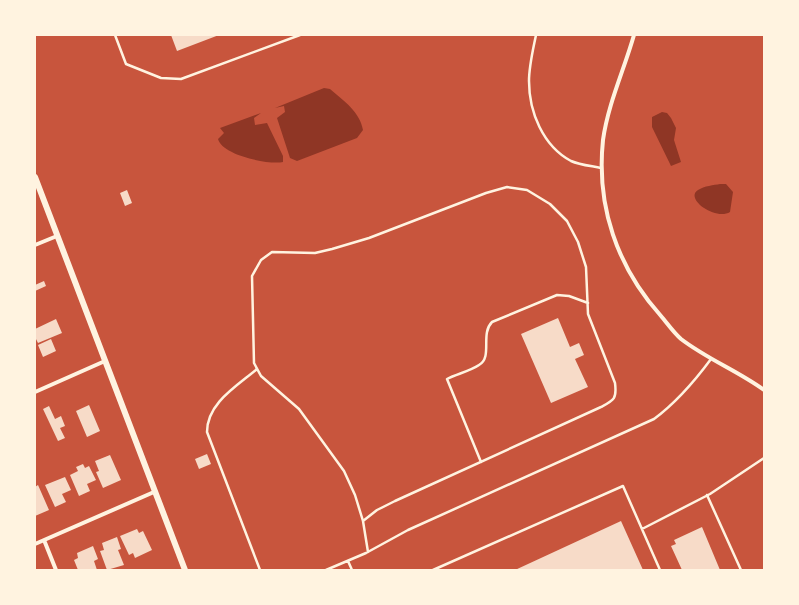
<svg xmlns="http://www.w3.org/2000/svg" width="799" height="605" font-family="'Playfair Display',serif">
	<rect width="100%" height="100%" fill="#c8553d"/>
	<path fill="#8f3625" d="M 324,88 L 330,89 C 344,101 360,112 363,130 L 357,138 L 297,161 L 290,158 L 277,118 L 285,112 L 284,106 L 275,108 Z
		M 662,112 L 667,113 L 671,118 L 676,128 L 674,140 L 681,162 L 671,166 L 652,127 L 652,117 Z
		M 261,113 L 254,118 L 255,125 L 267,123 L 283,156 L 283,162 C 268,165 222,155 218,139 L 224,133 L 220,128 Z
		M 720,184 L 726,184 L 733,192 L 730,212 C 716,221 684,199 698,190 C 704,186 714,185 720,184 Z"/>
	<path fill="#f7dbc8" d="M 171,35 L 219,35 L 177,51 Z
		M 127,190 L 132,203 L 125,206 L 120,193 Z
		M 44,281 L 46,286 L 35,291 L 35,285 Z
		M 558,318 L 570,347 L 579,343 L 584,355 L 575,359 L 588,387 L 551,403 L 521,334 Z
		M 56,319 L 62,333 L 38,343 L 35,337 L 35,329 Z
		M 51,339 L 56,351 L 43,357 L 38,345 Z
		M 89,405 L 100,431 L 87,437 L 76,411 Z
		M 49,406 L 55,419 L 61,416 L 65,426 L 60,428 L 65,438 L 58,441 L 43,409 Z
		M 207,454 L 211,464 L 199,469 L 195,459 Z
		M 110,455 L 121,480 L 103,488 L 96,472 L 99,471 L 95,461 Z
		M 83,464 L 85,468 L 89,466 L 96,480 L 87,484 L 90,491 L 79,496 L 70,475 L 78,471 L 76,467 Z
		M 65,477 L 71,490 L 62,494 L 66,502 L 55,507 L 45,485 Z
		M 38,485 L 49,510 L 35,516 L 35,487 Z
		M 621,521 L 643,570 L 515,570 Z
		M 702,527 L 720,570 L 682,570 L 671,546 L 676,544 L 674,540 Z
		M 137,529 L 139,533 L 143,531 L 152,550 L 135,558 L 133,553 L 129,555 L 120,536 Z
		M 117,537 L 121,549 L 118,550 L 124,565 L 107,570 L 100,551 L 104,550 L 102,543 Z
		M 93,546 L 98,559 L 94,561 L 97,570 L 78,570 L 74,560 L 78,558 L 77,553 Z"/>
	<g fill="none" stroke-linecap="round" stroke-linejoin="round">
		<path stroke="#fff3e0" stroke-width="2.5" d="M 115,35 L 126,64 L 161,78 L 181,79 L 300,35
			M 536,35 C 533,50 529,66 529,81 C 529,112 543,146 571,161 C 580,165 592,166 601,168
			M 257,369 C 237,386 207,403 207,432 L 260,570
			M 481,462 L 447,379 C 457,374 470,371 479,365 C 493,357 480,334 492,322 L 557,295 L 569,296 L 588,303
			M 707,495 L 741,570
			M 363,521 L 377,510 L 395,501 L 601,407 C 614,400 617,399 615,383 L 588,314 L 586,267 L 578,242 L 567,221 L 550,204 L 527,190 L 507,187 L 486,193 L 369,238 L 332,249 L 315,253 L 272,252 L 261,260 L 252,276 L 254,363 L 261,376 L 299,409 L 344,471 L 355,495 L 363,521 L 368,552
			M 642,529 L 710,494 L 764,458
			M 348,561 L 352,570
			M 326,570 L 366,553 L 408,530 L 654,419 C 677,402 694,382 711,359
			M 433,570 L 623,486 L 660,570"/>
		<path stroke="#fff3e0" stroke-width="4" d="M 634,35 C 624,70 608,104 603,140 C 596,206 617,267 661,316 C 667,323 674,333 681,339 C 707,359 738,371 764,390
			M 35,245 L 57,236
			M 35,392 L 105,361
			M 44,540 L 56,570
			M 35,544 L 154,492"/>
		<path stroke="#fff3e0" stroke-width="6" d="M 35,177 L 185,570"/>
	</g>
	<rect width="799" height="605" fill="none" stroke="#fff3e0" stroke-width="72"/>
</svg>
